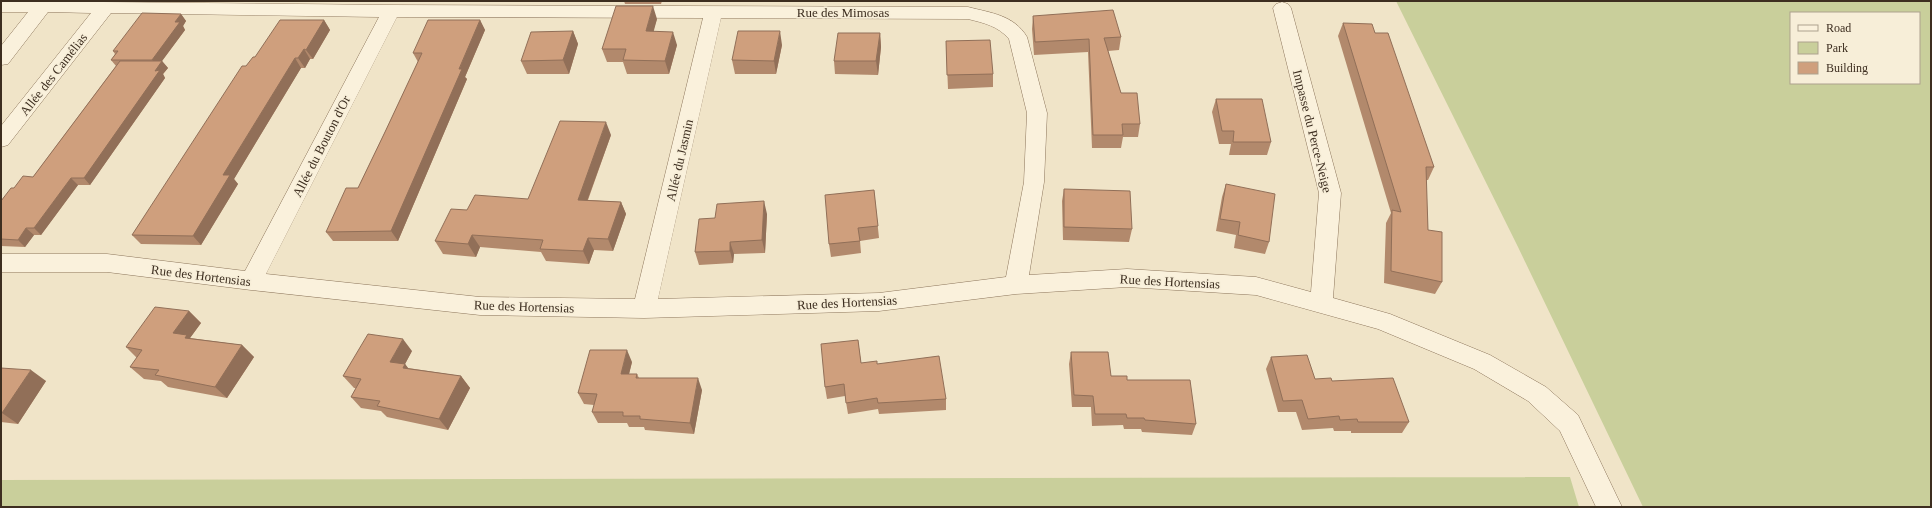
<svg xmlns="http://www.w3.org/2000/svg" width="1932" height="508" font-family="Georgia,serif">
	<rect width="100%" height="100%" fill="#f0e4c8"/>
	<path fill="#c9cf9b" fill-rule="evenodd" d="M 1396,1 L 1931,1 L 1931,507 L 1643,507 L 1518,247 ZM 1791,13 L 1919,13 L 1919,83 L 1791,83 Z
		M 1570,477 L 1579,507 L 1,507 L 1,480 Z"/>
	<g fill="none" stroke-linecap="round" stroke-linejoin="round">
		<defs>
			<path id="street" d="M 1,1 L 391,5 L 968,7 C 991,13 1014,15 1027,37 L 1047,113 L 1044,182 L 1029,275 L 1127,269 L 1256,277 L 1311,292 L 1319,193 L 1273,8 L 1276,4 L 1282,2 L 1288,4 L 1291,8 L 1341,193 L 1333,298 L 1390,314 L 1490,355 L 1546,387 L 1578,415 L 1622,507 L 1596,507 L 1560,431 L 1528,401 L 1474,369 L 1378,329 L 1256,295 L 1127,287 L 1016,294 L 879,311 L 644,318 L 480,315 L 251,290 L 107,272 L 1,272 L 1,254 L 107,254 L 245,271 L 379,17 L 111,13 L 8,145 L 1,147 L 1,126 L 91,13 L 48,12 L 8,64 L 1,65 L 1,46 L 28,12 L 1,12 ZM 397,17 L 703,18 L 635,299 L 480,297 L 266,274 ZM 721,18 L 968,19 C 984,23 998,26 1009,39 L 1027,113 L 1024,182 L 1006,277 L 879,293 L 658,299 Z"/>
		</defs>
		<use href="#street" stroke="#8d765c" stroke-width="1"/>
		<use href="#street" fill="#faf1dc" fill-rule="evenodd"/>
	</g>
	<path fill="#b2896c" d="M 624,1 L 662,1 L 661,4 L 625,4 Z
		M 181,14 L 186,21 L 183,26 L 185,30 L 162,61 L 168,68 L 163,74 L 165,78 L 90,185 L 78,185 L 41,235 L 34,235 L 25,247 L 1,246 L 1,201 L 14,188 L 33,177 L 116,66 L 111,60 L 115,54 L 113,51 Z
		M 1033,16 L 1121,37 L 1119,50 L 1108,51 L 1121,93 L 1140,124 L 1138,137 L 1123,137 L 1121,148 L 1092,148 L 1088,52 L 1034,55 L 1032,29 Z
		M 657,19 L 653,31 L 677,45 L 669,74 L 627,74 L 623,62 L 607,62 L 602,49 Z
		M 324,20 L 330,30 L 313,59 L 310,59 L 305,68 L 301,68 L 234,179 L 238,184 L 201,245 L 141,244 L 132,235 L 246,66 L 255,57 Z
		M 480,20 L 485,30 L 465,77 L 467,79 L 398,241 L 333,241 L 326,232 L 358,188 L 385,132 L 418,62 L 413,53 Z
		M 1343,23 L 1375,33 L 1434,167 L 1428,180 L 1426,180 L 1428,230 L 1442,282 L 1435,294 L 1384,283 L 1386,223 L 1391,213 L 1338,36 Z
		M 573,31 L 578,44 L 569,74 L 527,74 L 521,61 Z
		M 880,33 L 881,47 L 878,75 L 835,74 L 834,61 Z
		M 946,41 L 993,74 L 993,87 L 948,89 Z
		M 782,45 L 776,74 L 735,74 L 732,60 Z
		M 1216,99 L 1271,142 L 1267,155 L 1229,155 L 1231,144 L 1219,144 L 1212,112 Z
		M 611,135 L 588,200 L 621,202 L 626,214 L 613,251 L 594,250 L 589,264 L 546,261 L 541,252 L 480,247 L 476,257 L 443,254 L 435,241 L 467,210 L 528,199 Z
		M 1226,184 L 1269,242 L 1265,254 L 1234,248 L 1236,235 L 1216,231 L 1222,197 Z
		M 1064,189 L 1132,229 L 1129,242 L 1063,240 L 1062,201 Z
		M 874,190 L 879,238 L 860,241 L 861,253 L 831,257 L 829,244 Z
		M 767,214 L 765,253 L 734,254 L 733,263 L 699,265 L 695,252 L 715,218 Z
		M 189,311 L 201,323 L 190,338 L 242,345 L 254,357 L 227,398 L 168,387 L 161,381 L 144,379 L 130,367 L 137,358 L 126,347 Z
		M 858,340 L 861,363 L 877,364 L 946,399 L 946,410 L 879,414 L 878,409 L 848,414 L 845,396 L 827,399 L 825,387 Z
		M 412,351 L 405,364 L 408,368 L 461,376 L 470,388 L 448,430 L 387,417 L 381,411 L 361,408 L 351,397 L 356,388 L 354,388 L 343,376 Z
		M 1071,352 L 1111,376 L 1127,380 L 1196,424 L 1192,435 L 1142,432 L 1141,429 L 1124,429 L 1123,425 L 1092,426 L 1091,407 L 1072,407 L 1069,364 Z
		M 1271,357 L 1315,379 L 1332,381 L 1409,422 L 1402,433 L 1351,433 L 1351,431 L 1334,431 L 1333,428 L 1302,430 L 1296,412 L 1278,412 L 1266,369 Z
		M 632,362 L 629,374 L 637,374 L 639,378 L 702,390 L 694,434 L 645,430 L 644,427 L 629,427 L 627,423 L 598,423 L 592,412 L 594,405 L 584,404 L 578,393 Z
		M 1,368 L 46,381 L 18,424 L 1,422 Z"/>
	<path fill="#916f58" d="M 653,6 L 657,19 L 650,45 L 646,31 Z
		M 181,14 L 186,21 L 183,26 L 185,30 L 162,61 L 168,68 L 163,74 L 165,78 L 90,185 L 84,178 L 157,67 L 152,60 L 175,22 Z
		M 324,20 L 330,30 L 313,59 L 306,50 Z
		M 480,20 L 485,30 L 465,77 L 467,79 L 398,241 L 391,231 Z
		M 573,31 L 578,44 L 569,74 L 563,60 Z
		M 780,31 L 782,45 L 776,74 L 774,61 Z
		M 673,32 L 677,45 L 669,74 L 665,61 Z
		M 880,33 L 881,47 L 878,75 L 876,61 Z
		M 304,49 L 310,59 L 305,68 L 298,58 Z
		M 295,58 L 301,68 L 234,179 L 238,184 L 201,245 L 193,236 L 223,175 Z
		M 606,122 L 611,135 L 583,212 L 578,200 Z
		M 71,178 L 78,185 L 41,235 L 34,228 Z
		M 764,201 L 767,214 L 765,253 L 762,240 Z
		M 621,202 L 626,214 L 613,251 L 608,239 Z
		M 26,228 L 34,235 L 25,247 L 18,240 Z
		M 472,235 L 480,247 L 476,257 L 468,244 Z
		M 588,238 L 594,250 L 589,264 L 583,251 Z
		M 730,242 L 734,254 L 733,263 L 730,251 Z
		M 189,311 L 201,323 L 190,338 L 200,347 L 173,333 Z
		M 403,339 L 412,351 L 405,364 L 414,376 L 390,362 Z
		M 242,345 L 254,357 L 227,398 L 215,387 Z
		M 627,350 L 632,362 L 626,386 L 621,374 Z
		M 31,370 L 46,381 L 18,424 L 2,413 Z
		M 461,376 L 470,388 L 448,430 L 439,419 Z
		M 698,378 L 702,390 L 694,434 L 690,423 Z"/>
	<path fill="#cf9f7d" stroke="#916f58" d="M 616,6 L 653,6 L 646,31 L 673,32 L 665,61 L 623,60 L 626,49 L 602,49 Z
		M 1113,10 L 1121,37 L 1104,38 L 1121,93 L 1137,93 L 1140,124 L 1122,124 L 1123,135 L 1093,135 L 1089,39 L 1035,42 L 1033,16 Z
		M 142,13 L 181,14 L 175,22 L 180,22 L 152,60 L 111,60 L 118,51 L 113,51 Z
		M 280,20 L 324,20 L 306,50 L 304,49 L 298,58 L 295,58 L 223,175 L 230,175 L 193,236 L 132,235 L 242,66 L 246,66 L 253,57 L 255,57 Z
		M 428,20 L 480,20 L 459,69 L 462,69 L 391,231 L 326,232 L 346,188 L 358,188 L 385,132 L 422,53 L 413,53 Z
		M 1343,23 L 1372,24 L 1375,33 L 1388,33 L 1434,167 L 1426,167 L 1428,230 L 1442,232 L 1442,282 L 1391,271 L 1392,210 L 1401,212 Z
		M 573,31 L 563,60 L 521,61 L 531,32 Z
		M 738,31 L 780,31 L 774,61 L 732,60 Z
		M 838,33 L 880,33 L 876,61 L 834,61 Z
		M 990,40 L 993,74 L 947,75 L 946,41 Z
		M 120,61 L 162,61 L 155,71 L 160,70 L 84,178 L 71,178 L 34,228 L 26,228 L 18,240 L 1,239 L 1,201 L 11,188 L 14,188 L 23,176 L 33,177 Z
		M 1216,99 L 1262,99 L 1271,142 L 1233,142 L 1234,131 L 1222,131 Z
		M 560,121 L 606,122 L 578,200 L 621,202 L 608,239 L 588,238 L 583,251 L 540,249 L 543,240 L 472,235 L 468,244 L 435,241 L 451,209 L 467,210 L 475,195 L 528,199 Z
		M 1226,184 L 1275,194 L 1269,242 L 1238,235 L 1240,222 L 1220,219 Z
		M 1064,189 L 1130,191 L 1132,229 L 1064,227 Z
		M 874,190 L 878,226 L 858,228 L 860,241 L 829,244 L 825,195 Z
		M 764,201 L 762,240 L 730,242 L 730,251 L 695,252 L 699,219 L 715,218 L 717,204 Z
		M 155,307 L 189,311 L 173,333 L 187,335 L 185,338 L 242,345 L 215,387 L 155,375 L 159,370 L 130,367 L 142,350 L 126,347 Z
		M 368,334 L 403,339 L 390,362 L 405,364 L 403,368 L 461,376 L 439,419 L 377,406 L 380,401 L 351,397 L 361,379 L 343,376 Z
		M 858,340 L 861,363 L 877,361 L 877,364 L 939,356 L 946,399 L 878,403 L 877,398 L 846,403 L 844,384 L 825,387 L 821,344 Z
		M 590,350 L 627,350 L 621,374 L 637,374 L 636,378 L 698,378 L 690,423 L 640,419 L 640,416 L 623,416 L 623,412 L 592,412 L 597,394 L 578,393 Z
		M 1071,352 L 1108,352 L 1111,376 L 1127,376 L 1127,380 L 1190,380 L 1196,424 L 1145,420 L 1144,418 L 1127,418 L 1126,414 L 1095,414 L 1093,396 L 1074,395 Z
		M 1307,355 L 1315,379 L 1331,378 L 1332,381 L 1393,378 L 1409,422 L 1358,422 L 1357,419 L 1340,420 L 1339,416 L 1308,419 L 1302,400 L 1283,401 L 1271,357 Z
		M 1,368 L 31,370 L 2,413 L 1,413 Z"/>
	<g text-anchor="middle" stroke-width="3" stroke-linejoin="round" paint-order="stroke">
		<g font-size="13" fill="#3d2e20" stroke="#f7eed8">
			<text x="843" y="17">Rue des Mimosas</text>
			<text transform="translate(53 74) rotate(-52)" y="5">Allée des Camélias</text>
			<text transform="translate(1313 131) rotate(76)" y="5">Impasse du Perce-Neige</text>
			<text transform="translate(321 146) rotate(-63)" y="5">Allée du Bouton d'Or</text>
			<text transform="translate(679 160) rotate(-77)" y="5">Allée du Jasmin</text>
			<text transform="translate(201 275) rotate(7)" y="5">Rue des Hortensias</text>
			<text transform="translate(1170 281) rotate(3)" y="5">Rue des Hortensias</text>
			<text transform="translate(847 302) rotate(-3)" y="5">Rue des Hortensias</text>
			<text transform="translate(524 306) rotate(2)" y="5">Rue des Hortensias</text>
		</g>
	</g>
	<rect width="1932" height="508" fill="none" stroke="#3d2e20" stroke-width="4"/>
	<rect x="1790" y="12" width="130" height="72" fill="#f7eed8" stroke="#ada18e"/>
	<rect x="1798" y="25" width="20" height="6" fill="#faf1dc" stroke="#ada18e"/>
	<text x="1826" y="32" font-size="12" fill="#3d2e20">Road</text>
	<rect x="1798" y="42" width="20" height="12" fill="#c9cf9b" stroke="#ada18e"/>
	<text x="1826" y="52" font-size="12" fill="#3d2e20">Park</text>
	<rect x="1798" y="62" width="20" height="12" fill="#cf9f7d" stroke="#ada18e"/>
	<text x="1826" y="72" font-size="12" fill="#3d2e20">Building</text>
</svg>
